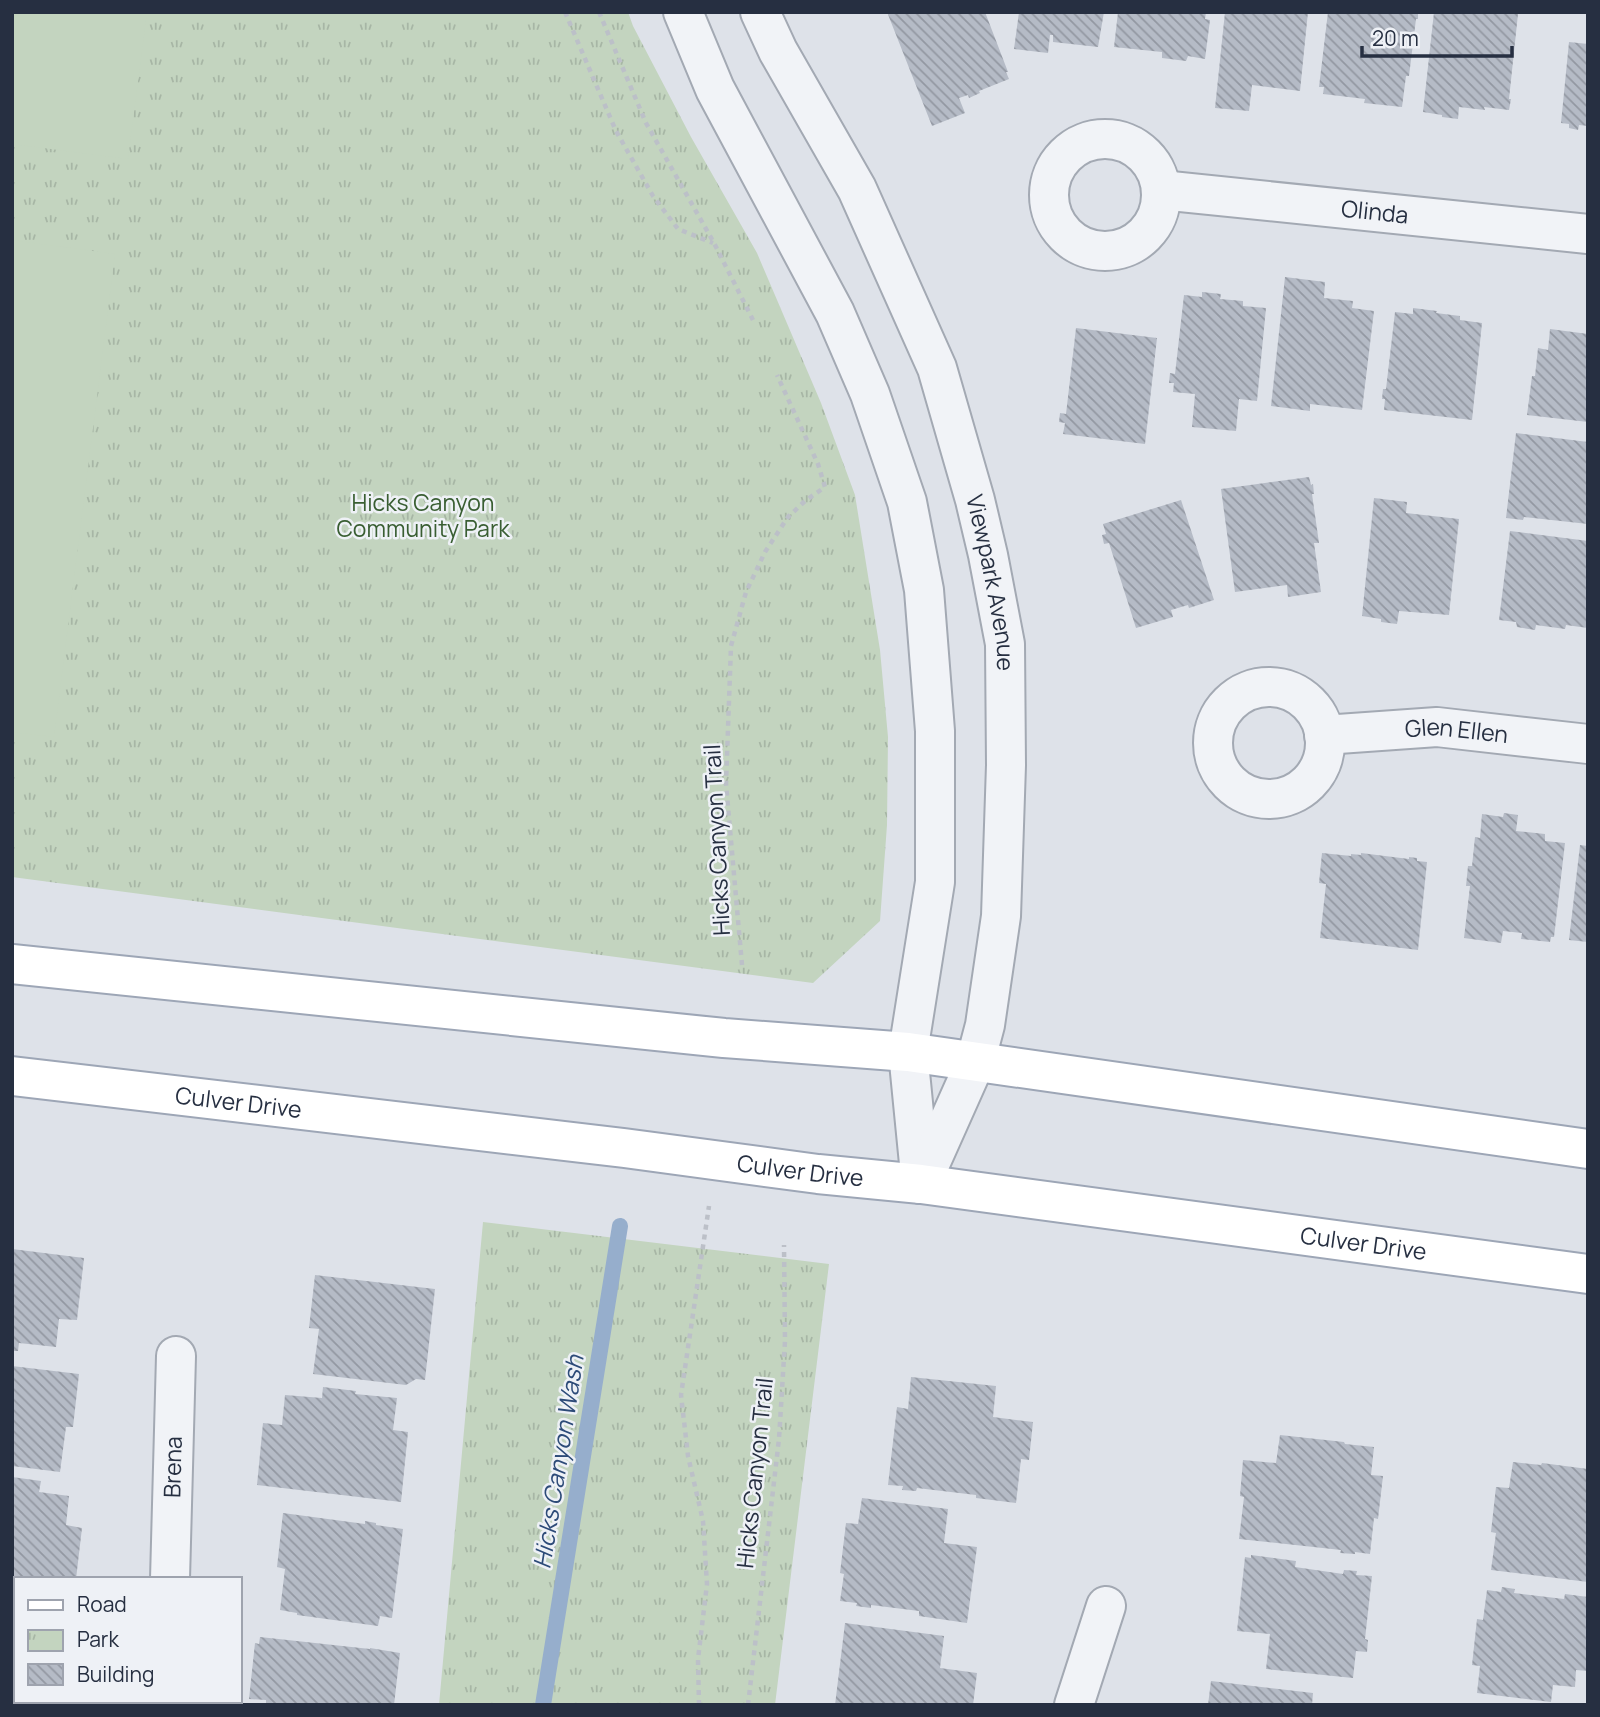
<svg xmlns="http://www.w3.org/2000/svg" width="1600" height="1717" font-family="Manrope,sans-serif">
	<defs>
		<pattern id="park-tufts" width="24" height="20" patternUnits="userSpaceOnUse" patternTransform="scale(1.75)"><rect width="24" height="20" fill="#c3d4bf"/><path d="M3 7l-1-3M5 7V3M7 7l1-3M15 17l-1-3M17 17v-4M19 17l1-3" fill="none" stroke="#a7b6a5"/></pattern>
		<pattern id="building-back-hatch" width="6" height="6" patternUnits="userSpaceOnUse" patternTransform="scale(1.75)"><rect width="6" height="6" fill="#b5bbc6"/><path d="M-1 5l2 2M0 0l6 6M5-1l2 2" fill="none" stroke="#9398a2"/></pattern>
	</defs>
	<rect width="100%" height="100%" fill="#dee2e9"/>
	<path fill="url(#park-tufts)" d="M 12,12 L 628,12 L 633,26 L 691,137 L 757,253 L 821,403 L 855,495 L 880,650 L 888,737 L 887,825 L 880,921 L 813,983 L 12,877 Z
		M 483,1222 L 829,1264 L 775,1705 L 439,1705 Z"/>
	<path fill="#c3d4bf" d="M 12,12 L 147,12 L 128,159 L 12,144 Z
		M 12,240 L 115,254 L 54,737 L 12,732 Z"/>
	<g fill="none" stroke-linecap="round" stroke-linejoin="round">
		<path stroke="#96aecc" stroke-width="16" d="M 543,1705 L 620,1226"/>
	</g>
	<path fill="url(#building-back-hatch)" d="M 887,12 L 985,12 L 1008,72 L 1006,72 L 1009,79 L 979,91 L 980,93 L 969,98 L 968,95 L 959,98 L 965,113 L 932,126 Z
		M 1019,12 L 1104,12 L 1098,47 L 1053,42 L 1053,35 L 1050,35 L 1048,53 L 1014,49 Z
		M 1118,12 L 1206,12 L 1205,19 L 1210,20 L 1205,59 L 1188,56 L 1186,61 L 1162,58 L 1162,52 L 1114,47 Z
		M 1225,12 L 1308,12 L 1300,91 L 1252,85 L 1249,111 L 1215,108 Z
		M 1328,12 L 1418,12 L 1418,19 L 1416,19 L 1409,76 L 1406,76 L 1402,107 L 1364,103 L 1365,99 L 1323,94 L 1324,87 L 1319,87 Z
		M 1434,12 L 1502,12 L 1518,14 L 1509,99 L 1511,99 L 1509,110 L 1484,107 L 1485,110 L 1459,107 L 1458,119 L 1442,117 L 1442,115 L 1423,112 Z
		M 1569,42 L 1588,44 L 1588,126 L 1579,125 L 1578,130 L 1569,128 L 1569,124 L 1561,123 Z
		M 1285,277 L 1325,282 L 1324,298 L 1353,301 L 1352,308 L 1374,311 L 1362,410 L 1310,404 L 1310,411 L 1271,406 Z
		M 1202,292 L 1221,294 L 1220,299 L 1243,301 L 1243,306 L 1266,308 L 1257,401 L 1239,399 L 1236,431 L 1192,427 L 1195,394 L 1173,392 L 1174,383 L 1169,383 L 1170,373 L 1175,374 L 1184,295 L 1202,297 Z
		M 1413,308 L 1437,311 L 1436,313 L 1460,316 L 1460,320 L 1482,323 L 1472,420 L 1384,410 L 1385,399 L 1382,399 L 1383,389 L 1386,389 L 1395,312 L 1413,314 Z
		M 1076,328 L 1157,338 L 1145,444 L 1063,434 L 1065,423 L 1059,422 L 1060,413 L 1066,414 Z
		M 1550,329 L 1588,334 L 1588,422 L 1527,415 L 1532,376 L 1535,376 L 1538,348 L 1548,350 Z
		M 1516,433 L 1588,442 L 1588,524 L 1524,517 L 1523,520 L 1506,518 Z
		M 1309,477 L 1311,485 L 1313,484 L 1314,494 L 1312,494 L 1319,543 L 1314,543 L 1321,592 L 1288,597 L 1287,585 L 1235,592 L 1221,489 Z
		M 1374,498 L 1407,502 L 1406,513 L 1459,519 L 1449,615 L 1399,611 L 1397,624 L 1381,622 L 1381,619 L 1362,616 Z
		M 1181,500 L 1214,600 L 1189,608 L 1188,605 L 1171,610 L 1173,617 L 1136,628 L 1109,543 L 1104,544 L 1102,535 L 1106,534 L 1103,524 Z
		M 1510,531 L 1588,541 L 1588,628 L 1566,625 L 1565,629 L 1536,625 L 1535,630 L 1517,627 L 1516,622 L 1499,620 Z
		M 1504,813 L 1518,815 L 1516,831 L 1545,834 L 1545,841 L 1565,843 L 1554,937 L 1551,937 L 1550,942 L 1521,939 L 1522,933 L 1503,931 L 1501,943 L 1464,938 L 1470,886 L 1466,886 L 1468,866 L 1472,866 L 1475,837 L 1480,838 L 1482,814 L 1503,817 Z
		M 1580,845 L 1588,846 L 1588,942 L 1569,940 Z
		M 1322,853 L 1351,856 L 1351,854 L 1361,855 L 1361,853 L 1409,859 L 1409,857 L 1417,858 L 1417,861 L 1427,862 L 1418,950 L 1320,938 L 1326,884 L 1319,883 Z
		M 12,1249 L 84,1258 L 77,1320 L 59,1319 L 56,1347 L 19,1343 L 18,1351 L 12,1351 Z
		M 315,1275 L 435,1289 L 425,1380 L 416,1379 L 406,1385 L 313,1374 L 319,1329 L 309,1328 Z
		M 12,1366 L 79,1374 L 73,1427 L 66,1427 L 60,1472 L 12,1466 Z
		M 911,1377 L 996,1386 L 993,1417 L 1033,1422 L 1029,1460 L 1021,1459 L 1016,1503 L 976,1498 L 976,1495 L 917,1488 L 916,1491 L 902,1490 L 903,1486 L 888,1485 L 897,1407 L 908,1409 Z
		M 323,1387 L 356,1391 L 355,1394 L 397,1398 L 393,1430 L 408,1432 L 401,1502 L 257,1485 L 263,1423 L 282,1425 L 285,1395 L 322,1398 Z
		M 1280,1435 L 1344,1442 L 1345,1444 L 1374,1447 L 1371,1475 L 1383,1476 L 1378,1519 L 1374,1518 L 1370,1554 L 1355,1552 L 1355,1554 L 1340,1553 L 1341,1550 L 1239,1539 L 1244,1497 L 1240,1496 L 1243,1460 L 1276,1463 Z
		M 1513,1462 L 1541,1465 L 1542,1463 L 1588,1469 L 1588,1582 L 1491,1570 L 1496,1533 L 1491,1532 L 1496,1487 L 1509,1488 Z
		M 12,1477 L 41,1481 L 39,1492 L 69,1496 L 66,1525 L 82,1528 L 76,1579 L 16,1579 L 16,1583 L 12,1583 Z
		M 862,1498 L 948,1509 L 944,1543 L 977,1547 L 967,1623 L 919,1616 L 919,1611 L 871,1605 L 871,1608 L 856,1606 L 857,1603 L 840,1601 L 844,1574 L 840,1573 L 846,1523 L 858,1524 Z
		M 283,1513 L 365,1524 L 365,1521 L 376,1523 L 376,1525 L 403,1529 L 392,1618 L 380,1616 L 378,1626 L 297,1615 L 297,1613 L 280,1610 L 285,1569 L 277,1567 Z
		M 1251,1555 L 1296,1561 L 1295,1567 L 1343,1574 L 1344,1570 L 1357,1571 L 1356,1575 L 1372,1576 L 1365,1639 L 1368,1640 L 1367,1652 L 1356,1651 L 1353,1678 L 1266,1669 L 1270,1634 L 1237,1631 L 1245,1557 L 1251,1558 Z
		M 1502,1587 L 1515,1589 L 1514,1593 L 1564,1599 L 1565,1594 L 1588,1597 L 1588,1671 L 1576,1670 L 1575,1687 L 1553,1685 L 1551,1702 L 1477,1693 L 1480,1666 L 1472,1665 L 1477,1619 L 1483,1620 L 1487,1590 L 1501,1592 Z
		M 12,1609 L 16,1609 L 16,1701 L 39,1701 L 38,1705 L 12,1705 Z
		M 845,1623 L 944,1636 L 940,1668 L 977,1673 L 973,1705 L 835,1705 Z
		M 260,1637 L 370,1649 L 370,1648 L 400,1653 L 394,1705 L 266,1705 L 266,1700 L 249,1699 L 255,1643 L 259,1644 Z
		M 1211,1681 L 1313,1693 L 1312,1705 L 1208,1705 Z"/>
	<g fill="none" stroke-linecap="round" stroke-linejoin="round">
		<defs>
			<g id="minor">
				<circle cx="1105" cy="195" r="56"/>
				<path id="s1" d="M 1161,190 L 1588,234"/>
				<circle cx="1269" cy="743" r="56"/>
				<path id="s2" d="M 1324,735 L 1437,727 L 1588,744"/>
				<path id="s3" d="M 170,1579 L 176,1356"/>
				<path d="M 154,1705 L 155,1701"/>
				<path d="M 1074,1705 L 1106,1606"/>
			</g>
			<g id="tertiary">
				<path d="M 683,12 L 715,89 L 835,313 L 870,394 L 907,502 L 924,590 L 935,731 L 935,882 L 908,1052 L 921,1184"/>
				<path id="s4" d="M 760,12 L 778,51 L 857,189 L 937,368 L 975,500 L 988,555 L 1005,644 L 1006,765 L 1001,916 L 985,1025 L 975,1063 L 921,1184"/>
			</g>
			<g id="primary">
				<path d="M 12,964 L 724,1038 L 908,1052 L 1588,1149"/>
				<path id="s5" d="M 12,1076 L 624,1148 L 818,1174 L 921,1184 L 1588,1274"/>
			</g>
		</defs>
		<use href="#minor" stroke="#a3a9b3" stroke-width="42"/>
		<use href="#tertiary" stroke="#a3a9b3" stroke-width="42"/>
		<use href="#primary" stroke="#9da6b6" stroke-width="42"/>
		<path stroke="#bcc0c8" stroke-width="4.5" stroke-dasharray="5 5" stroke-linecap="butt" d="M 565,12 L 616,131 L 653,196 L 678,229 L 713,243
			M 599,12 L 646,123 L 714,243 L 753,320
			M 742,965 L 726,784 L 731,646 L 746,592 L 765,552 L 788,517 L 805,501 L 825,487 L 818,464 L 777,375
			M 699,1705 L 698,1659 L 707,1584 L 703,1521 L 688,1456 L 681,1395 L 709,1206
			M 748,1705 L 779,1439 L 785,1341 L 784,1245"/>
		<use href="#minor" stroke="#f1f3f7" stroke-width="38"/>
		<use href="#tertiary" stroke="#f1f3f7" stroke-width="38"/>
		<use href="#primary" stroke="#fff" stroke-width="38"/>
	</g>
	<g text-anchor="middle" stroke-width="5" stroke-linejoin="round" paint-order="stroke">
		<g font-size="23" fill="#262f41" stroke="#eef1f6">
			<text dy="8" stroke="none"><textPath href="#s1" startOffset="215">Olinda</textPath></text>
			<text dy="8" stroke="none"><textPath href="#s4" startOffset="620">Viewpark Avenue</textPath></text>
			<text dy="8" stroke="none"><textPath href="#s2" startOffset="133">Glen Ellen</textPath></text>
			<text transform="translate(717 840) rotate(-93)" y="8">Hicks Canyon Trail</text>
			<text dy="8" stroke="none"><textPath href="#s5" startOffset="228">Culver Drive</textPath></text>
			<text dy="8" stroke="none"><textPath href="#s5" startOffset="794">Culver Drive</textPath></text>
			<text dy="8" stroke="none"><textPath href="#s5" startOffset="1362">Culver Drive</textPath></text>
			<text dy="8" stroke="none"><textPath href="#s3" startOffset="112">Brena</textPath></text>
			<text transform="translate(755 1473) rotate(-84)" y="8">Hicks Canyon Trail</text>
		</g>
		<g font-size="23" fill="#395e32" stroke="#eef1f6">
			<text x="423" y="511">Hicks Canyon<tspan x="423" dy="26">Community Park</tspan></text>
		</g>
		<g font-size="24" font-style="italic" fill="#2d4b78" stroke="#eef1f6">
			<text transform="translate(559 1462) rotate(-81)" y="8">Hicks Canyon Wash</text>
		</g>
	</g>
	<rect width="1600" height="1717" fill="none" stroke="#262f41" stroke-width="28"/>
	<rect x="14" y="1577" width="228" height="126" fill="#eef1f6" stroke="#9ea3ae" stroke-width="2"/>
	<rect x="28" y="1600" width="35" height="10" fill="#ffffff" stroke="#9ea3ae" stroke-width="2"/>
	<text x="77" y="1612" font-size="21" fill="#262f41">Road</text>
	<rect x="28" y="1630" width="35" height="21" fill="url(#park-tufts)" stroke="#9ea3ae" stroke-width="2"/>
	<text x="77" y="1647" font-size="21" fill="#262f41">Park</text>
	<rect x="28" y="1664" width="35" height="21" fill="url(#building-back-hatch)" stroke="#9ea3ae" stroke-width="2"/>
	<text x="77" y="1682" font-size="21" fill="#262f41">Building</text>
	<path d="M1362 46v10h150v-10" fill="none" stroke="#262f41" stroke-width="3.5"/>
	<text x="1372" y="46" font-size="21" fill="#262f41" stroke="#eef1f6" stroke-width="5" paint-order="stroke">20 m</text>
</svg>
